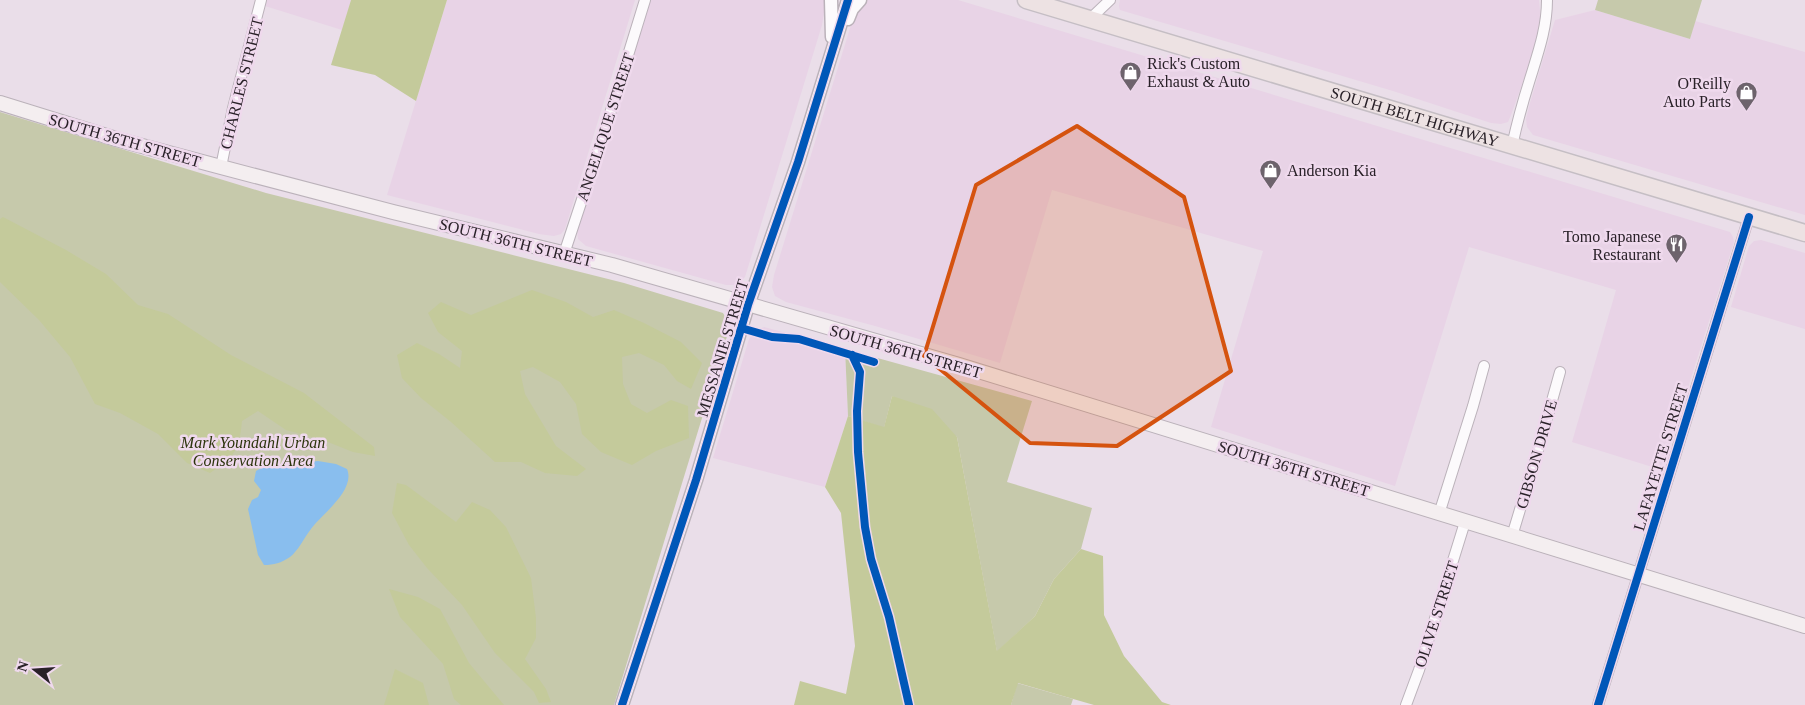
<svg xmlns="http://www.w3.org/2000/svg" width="1805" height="705" font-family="'Times New Roman',serif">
	<rect width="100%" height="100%" fill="#eadee9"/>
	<path fill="#e8d3e6" d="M 267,0 L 351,0 L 342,30 L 265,6 Z
		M 447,0 L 635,0 L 565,229 L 561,234 L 554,236 L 539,234 L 387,195 Z
		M 648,0 L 826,0 L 822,25 L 745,277 L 738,285 L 726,285 L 586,246 L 578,239 L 577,229 Z
		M 868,0 L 958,0 L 1730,232 L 1733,237 L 1734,242 L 1662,470 L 1572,442 L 1616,290 L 1469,247 L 1395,486 L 1211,427 L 1263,251 L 1052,190 L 1000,363 L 875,326 L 786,302 L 775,296 L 772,287 L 774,275 L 851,25 L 860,7 Z
		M 1120,0 L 1539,0 L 1541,21 L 1532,57 L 1511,115 L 1508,122 L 1501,124 L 1491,123 L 1393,91 L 1120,10 L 1119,6 Z
		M 1595,10 L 1690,39 L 1695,21 L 1805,52 L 1805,215 L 1533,135 L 1527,127 L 1526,119 L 1530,103 L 1555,20 Z
		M 1761,240 L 1805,253 L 1805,329 L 1731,307 L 1749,246 L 1754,241 Z
		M 764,327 L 845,349 L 848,416 L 825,487 L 713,458 L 749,339 L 755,331 Z"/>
	<path fill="#c6c9ab" d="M 1598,0 L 1702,0 L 1690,39 L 1595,10 Z
		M 0,112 L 266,193 L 624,283 L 723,313 L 727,320 L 729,330 L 614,705 L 0,705 Z
		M 845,349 L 1032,401 L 1007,482 L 1092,508 L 1081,549 L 1054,579 L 1035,616 L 997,652 L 957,437 L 892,396 L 884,428 L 848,416 Z
		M 1017,683 L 1073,699 L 1071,705 L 1011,705 Z"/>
	<path fill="#c4ca9b" d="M 351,0 L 447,0 L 416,101 L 375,75 L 331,65 Z
		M 3,217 L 66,250 L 106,274 L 138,305 L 168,314 L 231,355 L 304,393 L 374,447 L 375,456 L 353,452 L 323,440 L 286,430 L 258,411 L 242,421 C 239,451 235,456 210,473 L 187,463 L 158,434 L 120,413 L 95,404 L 70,357 L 39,320 L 0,282 L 0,219 Z
		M 532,290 L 566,302 L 593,317 L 614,310 L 644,323 L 681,342 L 702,363 L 691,389 L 677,381 L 664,365 L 639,353 L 622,357 L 623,384 L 631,404 L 647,413 L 671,400 L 688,406 L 689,438 L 656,451 L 632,465 L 601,452 L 582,434 L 576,404 L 560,382 L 533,367 L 520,371 L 525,394 L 556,446 L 586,469 L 577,476 L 545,473 L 521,462 L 495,462 L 451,422 L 421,398 L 402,378 L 397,355 L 417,343 L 439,354 L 460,368 L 462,351 L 438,332 L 428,313 L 441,302 L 471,315 Z
		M 892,396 L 932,409 L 957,437 L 997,651 L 1035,616 L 1054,579 L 1081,549 L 1103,556 L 1104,615 L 1124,656 L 1162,702 L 1171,705 L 1094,705 L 1018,683 L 1011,705 L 794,705 L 800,681 L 846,694 L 855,646 L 841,513 L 825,487 L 848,416 L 884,427 Z
		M 397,483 L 406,485 L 456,522 L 472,502 L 490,510 L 506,527 L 531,578 L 536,618 L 536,638 L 525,659 L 546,689 L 551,702 L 539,703 L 534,692 L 495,653 L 462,605 L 427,568 L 409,545 L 392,513 Z
		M 389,589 L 418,597 L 440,609 L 469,663 L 504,705 L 461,705 L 454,699 L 443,664 L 400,617 Z
		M 395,669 L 423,683 L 429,705 L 384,705 Z"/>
	<path fill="#89beee" d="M 318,461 L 336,464 L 347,469 C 356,490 322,514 311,529 C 304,538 298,551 290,557 C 281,563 274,565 264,565 L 258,555 L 248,509 L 252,500 L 258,497 L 261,490 L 254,481 L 256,471 L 265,466 Z"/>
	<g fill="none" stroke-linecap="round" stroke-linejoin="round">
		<defs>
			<path id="minor" d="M 1090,19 L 1110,0
				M 1512,146 C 1517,123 1523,101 1530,79 C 1538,53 1547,28 1547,0
				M 221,167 L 233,108 L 261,0
				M 564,254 L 605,130 L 645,0
				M 1439,514 L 1473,406 L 1484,366
				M 1512,536 L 1541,440 L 1560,372
				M 1406,705 L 1419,670 L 1465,522
				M 1598,705 L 1749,217"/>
			<path id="tertiary" d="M 831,0 L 832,37
				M 848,19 L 852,9 L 860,0
				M 622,705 L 696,480 L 748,305 L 798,162 L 848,0"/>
			<path id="secondary" d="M 0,103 L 116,139 L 221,167 L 393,212 L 612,265 L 959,365 L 1805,626"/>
			<g id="primary">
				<path id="s1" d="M 1026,0 L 1805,233"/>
			</g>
		</defs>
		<use href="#minor" stroke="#bbb2ba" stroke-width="12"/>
		<use href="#tertiary" stroke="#bbb2ba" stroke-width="15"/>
		<use href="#secondary" stroke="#bbb2ba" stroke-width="16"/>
		<use href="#primary" stroke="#c5bec4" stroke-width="19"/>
		<use href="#minor" stroke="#fcfafc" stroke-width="10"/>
		<use href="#tertiary" stroke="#fcfafc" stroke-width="12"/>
		<use href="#secondary" stroke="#f4eef0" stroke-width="14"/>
		<use href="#primary" stroke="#ede2e3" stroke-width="16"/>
		<defs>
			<path id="cycleway" d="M 741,328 L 772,337 L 799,339 L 874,362
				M 852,355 L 860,372 L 857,411 L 858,452 L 865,527 L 871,559 L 889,617 L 909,705
				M 622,705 L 696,480 L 748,305 L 798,162 L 848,0
				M 1598,705 L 1749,217"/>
		</defs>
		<use href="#cycleway" stroke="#efd9ed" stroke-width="11"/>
		<use href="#cycleway" stroke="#0057b8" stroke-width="8"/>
	</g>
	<path fill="#d5530f" fill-opacity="0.2" stroke="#d5530f" stroke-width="4" stroke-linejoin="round" d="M 1077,126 L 1184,197 L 1231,371 L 1117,446 L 1030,443 L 924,356 L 976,185 Z"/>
	<defs>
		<symbol id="shop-pin" viewBox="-11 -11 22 30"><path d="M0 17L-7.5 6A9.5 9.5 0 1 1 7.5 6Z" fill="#6d636c" stroke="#efd9ed"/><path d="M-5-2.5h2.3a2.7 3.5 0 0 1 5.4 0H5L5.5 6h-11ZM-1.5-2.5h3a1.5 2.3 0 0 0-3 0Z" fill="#fff"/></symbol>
		<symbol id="restaurant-pin" viewBox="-11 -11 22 30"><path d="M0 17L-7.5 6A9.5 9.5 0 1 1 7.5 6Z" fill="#6d636c" stroke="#efd9ed"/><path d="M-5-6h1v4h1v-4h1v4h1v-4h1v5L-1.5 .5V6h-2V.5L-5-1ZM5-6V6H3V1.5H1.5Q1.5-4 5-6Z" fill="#fff"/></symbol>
	</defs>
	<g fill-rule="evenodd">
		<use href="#shop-pin" x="1118" y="60" width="25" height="34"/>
		<use href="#shop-pin" x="1734" y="80" width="25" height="34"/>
		<use href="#shop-pin" x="1258" y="158" width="25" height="34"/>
		<use href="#restaurant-pin" x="1664" y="232" width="25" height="34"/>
	</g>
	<g text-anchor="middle" stroke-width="5" stroke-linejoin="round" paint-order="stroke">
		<g font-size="16" fill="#292128" stroke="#efd9ed" text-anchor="start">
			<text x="1147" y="69">Rick's Custom<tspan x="1147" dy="18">Exhaust &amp; Auto</tspan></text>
			<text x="1731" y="89" text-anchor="end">O'Reilly<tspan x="1731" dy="18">Auto Parts</tspan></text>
			<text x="1287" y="176">Anderson Kia</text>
			<text x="1661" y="242" text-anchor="end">Tomo Japanese<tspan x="1661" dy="18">Restaurant</tspan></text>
		</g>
		<g font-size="16" fill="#292128" stroke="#efd9ed">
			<text transform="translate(241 83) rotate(-76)" y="6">CHARLES STREET</text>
			<text dy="6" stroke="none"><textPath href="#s1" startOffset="406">SOUTH BELT HIGHWAY</textPath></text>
			<text transform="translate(605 127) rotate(-72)" y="6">ANGELIQUE STREET</text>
			<text transform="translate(125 140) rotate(16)" y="6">SOUTH 36TH STREET</text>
			<text transform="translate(516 242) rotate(14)" y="6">SOUTH 36TH STREET</text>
			<text transform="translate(722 348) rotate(-73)" y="6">MESSANIE STREET</text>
			<text transform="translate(906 351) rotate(16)" y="6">SOUTH 36TH STREET</text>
			<text transform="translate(1536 454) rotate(-74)" y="6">GIBSON DRIVE</text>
			<text transform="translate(1660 457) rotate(-73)" y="6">LAFAYETTE STREET</text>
			<text transform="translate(1294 468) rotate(17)" y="6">SOUTH 36TH STREET</text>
			<text transform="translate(1436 614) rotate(-72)" y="6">OLIVE STREET</text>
		</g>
		<g font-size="16" font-style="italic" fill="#2c340c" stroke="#efd9ed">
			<text x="253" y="448">Mark Youndahl Urban<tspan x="253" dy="18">Conservation Area</tspan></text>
		</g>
	</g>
	<g transform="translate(35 670) rotate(287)" stroke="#efd9ed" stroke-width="4" paint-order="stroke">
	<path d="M0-4L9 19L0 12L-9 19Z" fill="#292128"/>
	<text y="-8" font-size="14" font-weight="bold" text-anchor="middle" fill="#292128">N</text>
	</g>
</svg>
